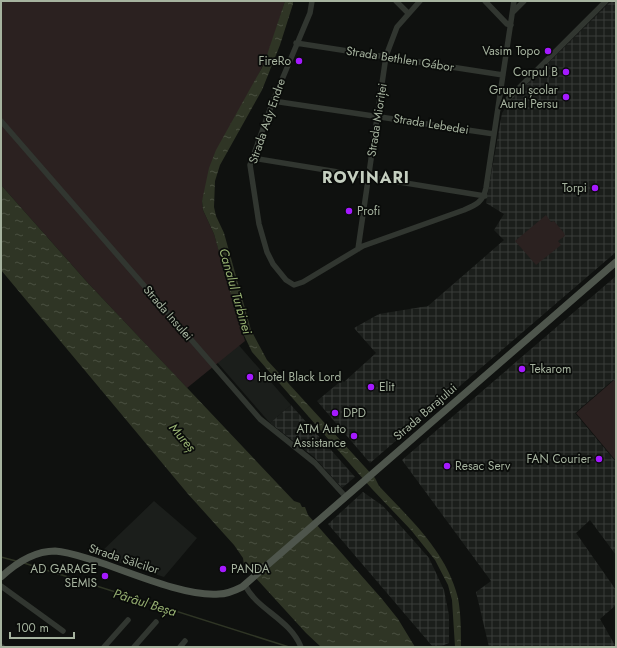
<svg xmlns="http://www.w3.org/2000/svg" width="617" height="648" font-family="Jost,sans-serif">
	<defs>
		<pattern id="industrial-grid" width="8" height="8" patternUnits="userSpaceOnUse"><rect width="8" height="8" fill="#1b1e1b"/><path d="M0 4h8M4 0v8" fill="none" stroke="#393c39"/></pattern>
		<pattern id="water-ripples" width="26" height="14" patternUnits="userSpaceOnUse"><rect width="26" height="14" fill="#2f3525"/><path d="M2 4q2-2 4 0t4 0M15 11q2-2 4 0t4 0" fill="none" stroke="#4a5041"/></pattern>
	</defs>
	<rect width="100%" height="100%" fill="#0f110f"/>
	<path fill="#1b1e1b" d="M 236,342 L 291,405 L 270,423 L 216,361 Z
		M 154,501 L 197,538 L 164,577 L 108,559 L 99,554 Z"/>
	<path fill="url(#industrial-grid)" d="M 611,1 L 616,1 L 616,252 L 370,463 L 317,401 L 342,380 L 344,382 L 376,353 L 354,328 L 379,314 L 428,306 L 504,240 L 494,230 L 504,214 L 486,203 L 502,113 L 510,101 Z
		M 616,276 L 616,382 L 613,380 L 575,413 L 616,462 L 616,555 L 590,520 L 576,533 L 616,590 L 616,605 L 600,619 L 616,647 L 489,647 L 476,592 L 491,581 L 402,460 Z
		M 291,405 L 355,477 L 342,488 L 314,457 L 270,423 Z
		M 363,492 L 383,506 L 429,558 L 444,590 L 449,615 L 449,643 L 439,647 L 433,647 L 328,524 Z"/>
	<path fill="#2b2120" d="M 1,1 L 285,1 L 270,49 L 202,201 L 203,210 L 214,234 L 245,341 L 187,388 L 87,282 L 1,185 Z
		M 546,215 L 551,222 L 554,221 L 564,233 L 565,236 L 558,241 L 561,245 L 536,265 L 515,241 Z
		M 614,380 L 616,383 L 616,461 L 576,413 Z"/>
	<path fill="url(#water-ripples)" d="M 285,1 L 293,1 L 293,4 L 280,45 L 262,90 L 220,165 L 215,181 L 214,207 L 216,216 L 224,233 L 251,330 L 267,360 L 375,478 L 379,486 C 410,519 447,552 458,598 C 461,614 461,631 461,647 L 455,647 L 452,600 L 448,585 L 435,560 L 411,530 L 372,489 L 252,352 L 240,327 L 214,234 L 203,210 L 202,201 L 209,168 L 216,150 L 264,64 Z
		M 1,185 L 87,282 L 294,501 L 300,503 L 302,507 L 305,507 L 308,515 L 382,599 L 398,619 L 415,647 L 321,647 L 306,633 L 244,565 L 243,558 L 234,545 L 188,494 L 1,270 Z"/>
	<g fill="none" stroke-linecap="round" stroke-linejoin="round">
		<path stroke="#2f3525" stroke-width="1.5" d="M 1,557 L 16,561
			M 24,563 L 289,647"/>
		<path stroke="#313630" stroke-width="5.5" d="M 312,1 L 310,13 L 273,101 L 250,165 L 259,224 L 267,252 L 273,264 L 286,280 L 294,285 L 303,282 L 363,246 L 464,210 C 476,205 483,202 486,188 L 514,1
			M 396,1 L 408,13
			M 485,1 L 507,24 L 511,25
			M 513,12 L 524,1
			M 296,43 L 503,75
			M 273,101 L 494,134
			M 498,109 L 606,1
			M 1,121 L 260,419 L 315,463 L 345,496
			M 252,158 L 485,196
			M 358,249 L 386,56 L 397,27 L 420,1
			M 245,585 C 257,610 289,618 301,647
			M 1,586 L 63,631
			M 1,647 L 2,647
			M 104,647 L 128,620
			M 134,647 L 156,622
			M 180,647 L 185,641"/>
		<path stroke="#4e554c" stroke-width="7" d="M 1,577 C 15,564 34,551 55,551 C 69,552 82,557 96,561 C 129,572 186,597 219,594 C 227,594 234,591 242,587 L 616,262"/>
	</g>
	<g fill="#a519ff" stroke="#0a0c0a" stroke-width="1.5">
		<circle cx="548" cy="51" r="4"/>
		<circle cx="299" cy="61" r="4"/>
		<circle cx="566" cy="72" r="4"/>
		<circle cx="566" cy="97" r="4"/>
		<circle cx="595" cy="188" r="4"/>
		<circle cx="349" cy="211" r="4"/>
		<circle cx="522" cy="369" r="4"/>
		<circle cx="250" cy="377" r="4"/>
		<circle cx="371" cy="387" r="4"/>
		<circle cx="335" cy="413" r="4"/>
		<circle cx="354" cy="436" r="4"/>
		<circle cx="599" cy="459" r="4"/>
		<circle cx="447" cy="466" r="4"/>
		<circle cx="223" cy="569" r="4"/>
		<circle cx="105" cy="576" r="4"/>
	</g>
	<g text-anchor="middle" stroke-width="3.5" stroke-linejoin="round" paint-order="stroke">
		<g font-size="12" fill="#a6b39f" stroke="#0a0c0a" text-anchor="end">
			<text x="540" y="55">Vasim Topo</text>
			<text x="291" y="65">FireRo</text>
			<text x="558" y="76">Corpul B</text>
			<text x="558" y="94">Grupul școlar<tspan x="558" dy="14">Aurel Persu</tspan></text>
			<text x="587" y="192">Torpi</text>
			<text x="357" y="215" text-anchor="start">Profi</text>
			<text x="530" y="373" text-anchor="start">Tekarom</text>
			<text x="258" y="381" text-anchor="start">Hotel Black Lord</text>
			<text x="379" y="391" text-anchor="start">Elit</text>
			<text x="343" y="417" text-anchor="start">DPD</text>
			<text x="346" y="433">ATM Auto<tspan x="346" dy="14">Assistance</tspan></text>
			<text x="591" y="463">FAN Courier</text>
			<text x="455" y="470" text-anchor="start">Resac Serv</text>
			<text x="97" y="573">AD GARAGE<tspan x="97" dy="14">SEMIS</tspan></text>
			<text x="231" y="573" text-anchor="start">PANDA</text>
		</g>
		<g font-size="12" fill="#a6b39f" stroke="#0a0c0a">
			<text transform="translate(400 59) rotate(9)" y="4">Strada Bethlen Gábor</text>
			<text transform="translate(377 120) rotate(-81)" y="4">Strada Mioriței</text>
			<text transform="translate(267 121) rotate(-71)" y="4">Strada Ady Endre</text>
			<text transform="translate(431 124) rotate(9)" y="4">Strada Lebedei</text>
			<text transform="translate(168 313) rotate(49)" y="4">Strada Insulei</text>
			<text transform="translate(425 412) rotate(-41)" y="4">Strada Barajului</text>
			<text transform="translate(124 559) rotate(18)" y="4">Strada Sălcilor</text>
		</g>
		<g font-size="13" font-style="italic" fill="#97b172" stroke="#0a0c0a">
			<text transform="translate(236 291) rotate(74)" y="5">Canalul Turbinei</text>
			<text transform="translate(183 437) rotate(49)" y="5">Mureș</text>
			<text transform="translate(145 602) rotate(17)" y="5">Pârâul Beșa</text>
		</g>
		<g font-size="16" font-weight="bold" letter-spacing="1" fill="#c5cfc0" stroke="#0a0c0a">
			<text x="366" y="183">ROVINARI</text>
		</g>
	</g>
	<rect width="617" height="648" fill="none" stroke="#a6b39f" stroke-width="4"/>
	<path d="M10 632v6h64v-6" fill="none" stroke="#a6b39f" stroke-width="2"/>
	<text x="16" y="632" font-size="12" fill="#a6b39f" stroke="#0a0c0a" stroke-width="3" paint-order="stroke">100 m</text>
</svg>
